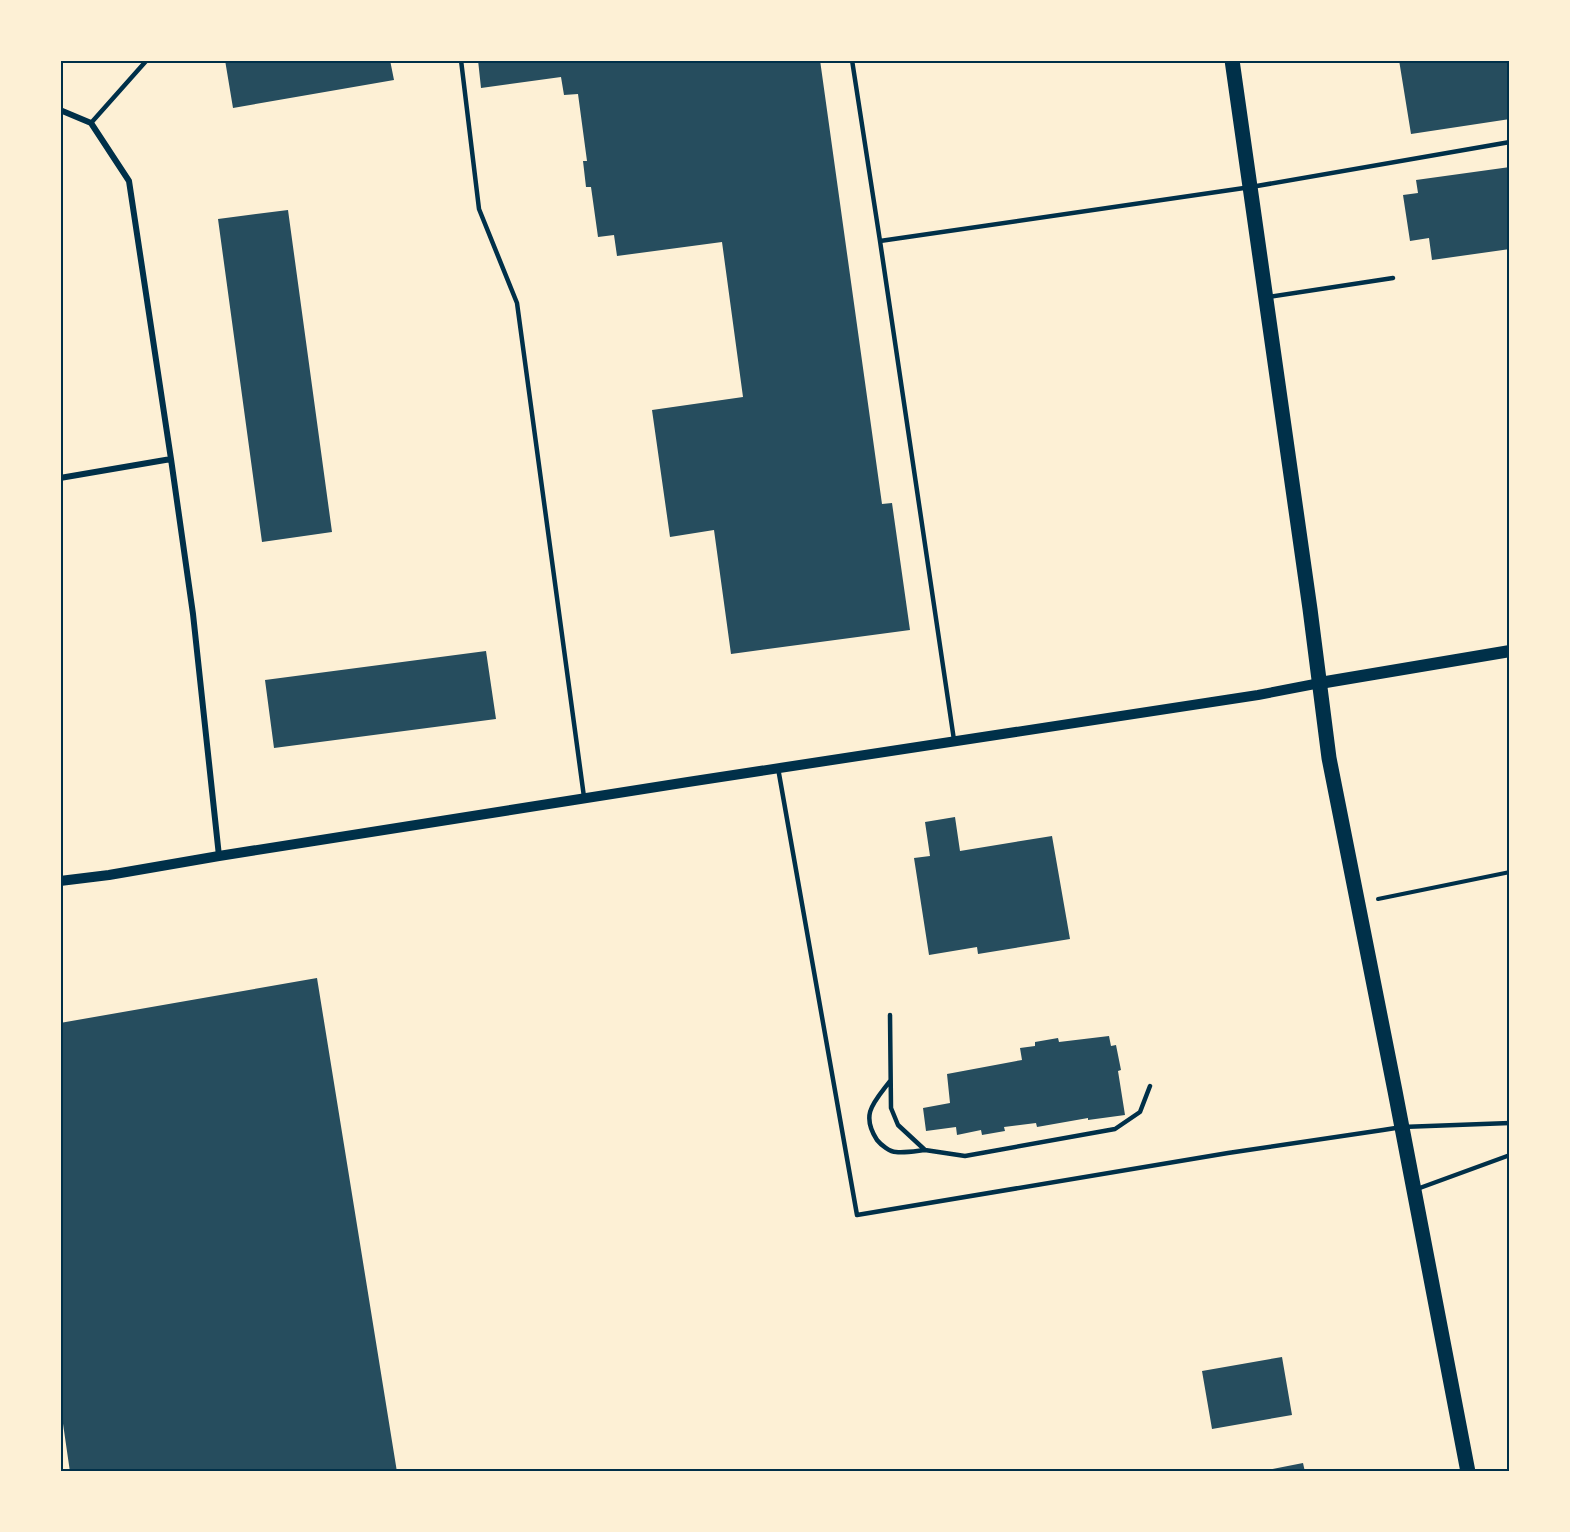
<svg xmlns="http://www.w3.org/2000/svg" width="1570" height="1532" font-family="'Public Sans',sans-serif">
	<rect width="100%" height="100%" fill="#fdf0d5"/>
	<path fill="#264d5e" d="M 225,60 L 390,60 L 394,80 L 233,108 Z
		M 478,60 L 820,60 L 882,504 L 892,503 L 910,630 L 731,654 L 714,530 L 670,537 L 652,410 L 743,397 L 722,242 L 617,256 L 614,235 L 598,237 L 591,187 L 586,187 L 583,161 L 587,161 L 578,94 L 564,95 L 561,77 L 481,88 Z
		M 1399,60 L 1510,60 L 1510,119 L 1411,134 Z
		M 1510,167 L 1510,249 L 1432,260 L 1429,238 L 1410,241 L 1403,195 L 1418,193 L 1416,180 Z
		M 288,210 L 332,532 L 262,542 L 218,219 Z
		M 486,651 L 496,719 L 274,748 L 265,680 Z
		M 955,817 L 960,851 L 1052,836 L 1070,939 L 978,954 L 977,947 L 929,955 L 914,858 L 930,856 L 925,822 Z
		M 317,978 L 397,1472 L 70,1472 L 60,1403 L 60,1023 Z
		M 1109,1036 L 1111,1046 L 1116,1045 L 1121,1070 L 1118,1071 L 1125,1115 L 1088,1120 L 1088,1118 L 1037,1127 L 1036,1123 L 1004,1127 L 1005,1131 L 982,1135 L 981,1130 L 957,1135 L 956,1127 L 926,1131 L 923,1108 L 950,1103 L 947,1074 L 1022,1060 L 1020,1048 L 1035,1046 L 1035,1042 L 1058,1038 L 1059,1042 Z
		M 1282,1357 L 1292,1415 L 1212,1429 L 1202,1371 Z
		M 1303,1463 L 1305,1472 L 1263,1472 L 1263,1471 Z"/>
	<g fill="none" stroke-linecap="round" stroke-linejoin="round">
		<path stroke="#003049" stroke-width="4" d="M 1378,899 L 1510,872"/>
		<path stroke="#003049" stroke-width="4.5" d="M 461,60 L 479,209 L 517,303 L 584,797
			M 852,60 L 880,241 L 954,740
			M 91,123 L 147,60
			M 880,241 L 1251,187 L 1510,142
			M 1268,297 L 1393,278
			M 778,768 L 857,1215 L 1228,1153 L 1383,1130 L 1402,1127 L 1510,1123
			M 890,1015 L 891,1108 L 898,1125 L 925,1150 L 965,1156 L 1115,1129 L 1140,1112 L 1150,1086
			M 890,1081 C 874,1102 860,1114 877,1140 C 881,1145 890,1152 896,1152 C 905,1153 916,1151 925,1150
			M 1417,1189 L 1510,1155"/>
		<path stroke="#003049" stroke-width="6" d="M 60,110 L 91,123 L 129,181 L 171,459 L 193,614 L 219,856
			M 60,478 L 171,459"/>
		<path stroke="#003049" stroke-width="10" d="M 60,881 L 109,875 L 219,856 L 688,782 L 1258,695 L 1320,683"/>
		<path stroke="#003049" stroke-width="12" d="M 1320,683 L 1510,651"/>
		<path stroke="#003049" stroke-width="15" d="M 1232,60 L 1310,609 L 1329,758 L 1395,1091 L 1468,1472"/>
	</g>
	<rect width="1570" height="1532" fill="none" stroke="#fdf0d5" stroke-width="123"/>
	<rect x="62" y="62" width="1446" height="1408" fill="none" stroke="#003049" stroke-width="2"/>
</svg>
